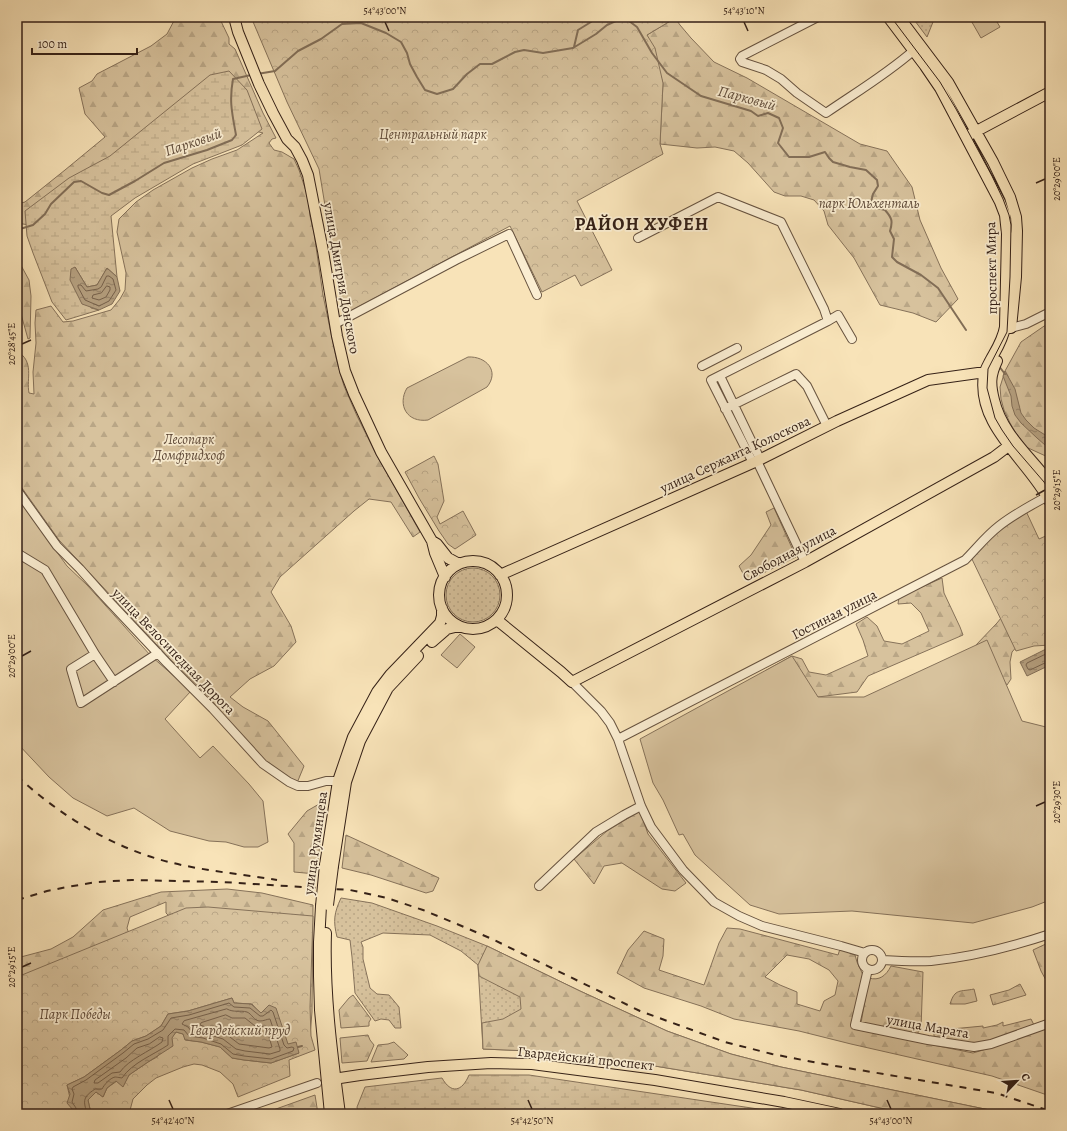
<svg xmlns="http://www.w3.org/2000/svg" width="1067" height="1131" font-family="Alegreya,serif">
	<defs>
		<pattern id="grass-dots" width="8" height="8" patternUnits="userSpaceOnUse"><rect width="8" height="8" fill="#d7c29d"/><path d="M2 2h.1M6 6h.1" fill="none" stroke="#b9a686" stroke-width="1.8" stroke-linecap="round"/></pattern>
		<pattern id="forest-firs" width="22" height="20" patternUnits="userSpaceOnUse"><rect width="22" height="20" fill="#d7c29d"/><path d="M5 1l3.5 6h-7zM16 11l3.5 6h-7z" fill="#b9a686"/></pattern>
		<pattern id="wetland-marsh" width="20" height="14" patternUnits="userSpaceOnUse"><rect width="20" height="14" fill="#d7c29d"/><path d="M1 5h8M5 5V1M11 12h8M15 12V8" fill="none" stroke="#b9a686"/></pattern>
		<pattern id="park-crowns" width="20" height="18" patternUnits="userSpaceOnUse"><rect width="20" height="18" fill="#d7c29d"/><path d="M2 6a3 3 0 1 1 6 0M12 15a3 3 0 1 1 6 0" fill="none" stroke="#b9a686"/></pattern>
		<pattern id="water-ripples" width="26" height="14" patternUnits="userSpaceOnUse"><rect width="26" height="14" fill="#b6a181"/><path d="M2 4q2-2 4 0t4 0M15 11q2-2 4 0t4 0" fill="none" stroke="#958369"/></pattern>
	</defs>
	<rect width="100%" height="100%" fill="#f8e3b8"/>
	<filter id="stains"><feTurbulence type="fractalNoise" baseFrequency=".005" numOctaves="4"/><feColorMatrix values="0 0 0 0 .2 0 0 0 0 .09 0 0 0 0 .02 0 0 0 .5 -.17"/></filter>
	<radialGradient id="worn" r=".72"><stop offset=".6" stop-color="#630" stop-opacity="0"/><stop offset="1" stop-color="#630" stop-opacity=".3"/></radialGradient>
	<path fill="url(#grass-dots)" stroke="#86725a" d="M 912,17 L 930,17 L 933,22 L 927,37 Z
		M446 595a27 27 0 1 1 54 0a27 27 0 1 1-54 0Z
		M 341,898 L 372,903 L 437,926 L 487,946 L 580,991 L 667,1031 L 731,1054 L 781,1067 L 1009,1114 L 907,1114 L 801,1090 L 606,1058 L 552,1052 L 483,1049 L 478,965 L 461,951 L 430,935 L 383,933 L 361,942 L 363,947 L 363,959 L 370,988 L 377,994 L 389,995 L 399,1007 L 401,1028 L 395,1028 L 389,1020 L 381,1019 L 375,1021 L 355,993 L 352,957 L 350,940 L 337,937 C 333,921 334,913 341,898 Z"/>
	<path fill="url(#forest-firs)" stroke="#86725a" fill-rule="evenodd" d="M 176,17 L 219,17 L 229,38 L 229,44 L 235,49 L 263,113 L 276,138 L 272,139 L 269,143 L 274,150 L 282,152 L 294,159 L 299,170 L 308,197 L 310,216 L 314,233 L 323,295 L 337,362 L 344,386 L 357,416 L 376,454 L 420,532 L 413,537 L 391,502 L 369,499 L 354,511 L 280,577 L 271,592 L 291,626 L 296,642 L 274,666 L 250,679 L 230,697 L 243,707 L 268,721 L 304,766 L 297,783 L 265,762 L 218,709 L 211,699 L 169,658 L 59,540 L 17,481 L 17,351 C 35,362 26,378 29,393 L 34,394 L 33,372 L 36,343 L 35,323 L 36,310 L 51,306 L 63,322 L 73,321 L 111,310 L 120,299 L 125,290 L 126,273 L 117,232 L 119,219 L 136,202 L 153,190 L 192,168 L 212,159 L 237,150 L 263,133 L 247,129 L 65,231 L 17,223 L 17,204 L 25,202 L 65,170 L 105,137 L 85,114 L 79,88 L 92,81 L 97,74 L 151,46 L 167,34 Z
		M 675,18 L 680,25 L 691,38 L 714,62 L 747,78 L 860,144 L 887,151 L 912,187 L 920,220 L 941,268 L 958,299 L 936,322 L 913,313 L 880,305 L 854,258 L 828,225 L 824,211 L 814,200 L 801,196 L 785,196 L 774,192 L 748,163 L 734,151 L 715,147 L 697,148 L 660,144 L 663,83 L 647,35 Z
		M 17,258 L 29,280 L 31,296 L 30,338 L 28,339 L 21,314 L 18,311 L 17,314 Z
		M 1050,322 L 1050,458 L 1026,447 L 1016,433 L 1010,423 L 1004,410 L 1001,399 L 1000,387 L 1005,371 L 1021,342 Z
		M 774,508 L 796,557 L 747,581 L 739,566 L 751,555 L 771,525 L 766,512 Z
		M 942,578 L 944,593 L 960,627 L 963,635 L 868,676 L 857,692 L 818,697 L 765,671 L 792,656 L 802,659 L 809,672 L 826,675 L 868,656 L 863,640 L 856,624 L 867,617 L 877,626 L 884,641 L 902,644 L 929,631 L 921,613 L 911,603 L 898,604 L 899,597 Z
		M 1005,613 L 1019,644 L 1012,652 L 1010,662 L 1011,679 L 1007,685 L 976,645 L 997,623 Z
		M 326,800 L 316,874 L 294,872 L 294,843 L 288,834 L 307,811 Z
		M 640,811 L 648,834 L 686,883 L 675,891 L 662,889 L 622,863 L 604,866 L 594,884 L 574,859 L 607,831 Z
		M 346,835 L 439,878 L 433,891 L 426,893 L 371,875 L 342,868 Z
		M 227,889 L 262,893 L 313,905 L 312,1012 L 309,1048 L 279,1009 L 174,921 L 166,913 L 166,902 L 130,917 L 127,928 L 130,937 L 17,1018 L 17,958 L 51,949 L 73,937 L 103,910 L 161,892 Z
		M 727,928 L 740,929 L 838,955 L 840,949 L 855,955 L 857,962 L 863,975 L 853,1025 L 854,1029 L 973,1053 L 993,1047 L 1045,1028 L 1050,1032 L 1050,1096 L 992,1076 L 851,1044 L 799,1031 L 734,1019 L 701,1006 L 644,988 L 617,973 L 628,950 L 644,931 L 664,939 L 663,956 L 659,970 L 704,985 L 719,943 ZM 787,955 L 809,959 L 829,970 L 838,981 L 835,995 L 824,1001 L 820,1011 L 797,1004 L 797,992 L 780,985 L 765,977 Z
		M 1050,942 L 1050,978 L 1047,982 L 1041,971 L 1033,950 Z
		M 487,946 L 580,991 L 667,1031 L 731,1054 L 781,1067 L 1009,1114 L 907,1114 L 801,1090 L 606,1058 L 552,1052 L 483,1049 L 482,1023 L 503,1019 L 521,1009 L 520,997 L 479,976 L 478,965 Z
		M 891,966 L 923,972 L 921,1029 L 916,1035 L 861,1023 L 869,978 C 879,981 886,976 891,966 Z
		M 1020,984 L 1026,995 L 993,1005 L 990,995 L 1009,990 Z
		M 974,989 L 977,1001 L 965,1004 L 950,1004 C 955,988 960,992 974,989 Z
		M 353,995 L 371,1019 L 369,1022 L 369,1026 L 341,1028 L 339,1010 L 349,998 Z
		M 1031,1019 L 1034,1025 L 982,1044 L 934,1039 L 934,1029 L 941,1030 L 983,1026 L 983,1028 L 997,1025 L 1003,1022 L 1003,1026 Z
		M 368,1035 L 370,1040 L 374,1045 L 367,1061 L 342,1063 L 340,1038 Z
		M 394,1042 L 408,1055 L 404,1059 L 371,1062 L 378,1045 L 388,1044 Z
		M 315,1095 L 318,1114 L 262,1114 Z"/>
	<path fill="url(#wetland-marsh)" stroke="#86725a" d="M 229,71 L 247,90 L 262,129 L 242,145 L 193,164 L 135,198 L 111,216 L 117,277 L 107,268 L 97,285 L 87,287 L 75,267 L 91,308 L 99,310 L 66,320 L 52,302 L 33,253 L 27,236 L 25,211 L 69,178 L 110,156 L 210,75 Z
		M 469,1075 L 529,1075 L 765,1110 L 764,1114 L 358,1114 L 357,1107 L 365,1087 L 442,1078 C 451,1094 462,1092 469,1075 Z"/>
	<path fill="url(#park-crowns)" stroke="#86725a" d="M 251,17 L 677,17 L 647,35 L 655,48 L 663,83 L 660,144 L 663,154 L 577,201 L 612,270 L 581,286 L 575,275 L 542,292 L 510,226 L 343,315 L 319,169 L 287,102 Z
		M 434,456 L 438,464 L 444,501 L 437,517 L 440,524 L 463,511 L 476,535 L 455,549 L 448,544 L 439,531 L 419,498 L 405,472 Z
		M 1025,509 L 1039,539 L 1050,534 L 1050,645 L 1034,646 L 1016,651 L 970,555 Z
		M 208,907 L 313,916 L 310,1007 L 311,1036 L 315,1050 L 289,1060 L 290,1076 L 238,1097 L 233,1084 L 220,1072 L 202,1065 L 194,1064 L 183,1067 L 156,1078 L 147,1085 L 133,1099 L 129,1114 L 98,1114 L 90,1109 L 88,1100 L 96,1092 L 103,1097 L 107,1088 L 117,1081 L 123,1086 L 129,1075 L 148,1062 L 157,1057 L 176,1032 L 183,1034 L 186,1040 L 201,1042 L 220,1047 L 232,1058 L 244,1060 L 271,1063 L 299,1053 L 288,1044 L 252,1004 L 234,1003 L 232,998 L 188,1011 L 168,1014 L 161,1026 L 146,1036 L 132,1041 L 121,1050 L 84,1077 L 67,1085 L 73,1111 C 62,1114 46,1117 36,1111 L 26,1114 L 17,1113 L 17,977 L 186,908 Z"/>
	<path fill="#d7c29d" stroke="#86725a" d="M 969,17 L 994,17 L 1000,27 L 981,38 Z
		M 468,357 C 486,356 500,371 487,387 L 428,420 C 407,423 397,405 407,388 Z
		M 17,497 L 67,566 L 87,585 L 151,656 L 191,691 L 165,719 L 200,758 L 213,746 L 249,784 L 263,801 L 268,842 L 258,847 L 244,847 L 226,842 L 209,841 L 170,831 L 134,808 L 107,816 L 73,798 L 49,777 L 17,743 Z
		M 460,634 L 475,647 L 457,668 L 441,655 Z
		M 987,640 L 1022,721 L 1050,728 L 1050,900 L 1032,907 L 973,923 L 852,911 L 779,914 L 750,905 L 695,855 L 683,834 L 679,835 L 663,800 L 653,783 L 640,739 L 792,656 L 818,697 L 864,697 Z"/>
	<path fill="url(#water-ripples)" stroke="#826e57" d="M 75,267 L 87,287 L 97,285 L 107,268 L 117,277 L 120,291 L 112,304 L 99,310 L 82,304 L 70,280 L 71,269 Z
		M 1005,371 L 1015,389 L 1021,413 L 1026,420 L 1034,428 L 1050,438 L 1050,446 L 1045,445 L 1037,438 L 1021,423 L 1015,415 L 1012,406 L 1011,396 L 1003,376 Z
		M 1050,647 L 1050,665 L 1027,676 L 1020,662 Z
		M 232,998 L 234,1003 L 251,1004 L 261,1013 L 269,1005 L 276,1008 L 288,1044 L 296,1042 L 299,1053 L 271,1063 L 244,1060 L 232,1058 L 220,1047 L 201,1042 L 185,1040 L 183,1034 L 176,1032 L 172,1038 L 173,1046 L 148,1062 L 129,1075 L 123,1087 L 116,1081 L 107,1088 L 103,1097 L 96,1092 L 88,1100 L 90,1109 L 98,1114 L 63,1114 L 73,1110 L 67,1103 L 70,1094 L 67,1085 L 84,1077 L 121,1050 L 132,1041 L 146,1036 L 161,1026 L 168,1014 L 188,1011 Z"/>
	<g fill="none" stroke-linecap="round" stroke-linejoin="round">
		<path stroke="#76614c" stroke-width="1" d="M 107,276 L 109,276 L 113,279 L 116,290 L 109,301 L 99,306 L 85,300 L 78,287 L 78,285 L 81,285 L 86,291 L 98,289 L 101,287 Z
			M 107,286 L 110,287 L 110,290 L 106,297 L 99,300 L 92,298 L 93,295 L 101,293 Z
			M 1050,652 L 1027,663 L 1026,665 L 1028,669 L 1030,670 L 1047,662 L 1050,662
			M 227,1009 C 234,1013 240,1010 247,1012 C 252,1014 254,1021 260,1021 C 264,1021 267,1019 270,1019 L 280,1049 L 280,1051 L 270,1054 L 245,1051 L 236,1049 L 223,1039 L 204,1033 L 192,1032 L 188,1027 L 182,1024 L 184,1021 Z
			M 226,1015 L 232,1018 L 245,1018 L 255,1026 L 266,1027 L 272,1047 L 269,1048 L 239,1044 L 226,1034 L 200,1025 L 201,1023 Z
			M 160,1037 L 163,1038 L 162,1042 C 150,1051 128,1060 120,1072 L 112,1073 L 98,1083 L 94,1083 L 95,1080 L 126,1058 L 137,1048 L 149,1044 Z
			M 75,1114 C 79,1109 74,1106 72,1102 L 74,1094 L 72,1089 L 73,1087 L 86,1080 L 123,1053 L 134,1044 L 148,1039 L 163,1030 L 171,1018 L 189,1015 L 229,1003 L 234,1007 L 250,1008 L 260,1016 L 263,1016 L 271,1010 L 273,1012 L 284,1045 L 287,1048 L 292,1047 L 294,1048 L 293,1051 L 271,1059 L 244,1056 L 233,1054 L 221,1044 L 203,1038 L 189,1036 L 184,1030 L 175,1029 L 168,1036 L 168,1045 C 153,1055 132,1063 122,1078 C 122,1078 116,1077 115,1077 C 110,1078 104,1085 102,1089 L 95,1089 C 88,1094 83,1097 85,1106 C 86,1110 87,1112 91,1114"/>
		<path stroke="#826e57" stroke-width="2" d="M 574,47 L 578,30 L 599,17
			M 257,74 L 275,71 L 298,51 L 321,39 L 342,24 L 361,23 L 386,33 L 401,42 L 407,53 L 410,64 L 417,77 L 425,90 L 437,94 L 453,89 L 467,74 L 480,64 L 492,64 L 515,52 L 524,50 L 543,53 L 573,48 L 596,34 L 607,25 L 618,20 L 629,21 L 637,27 L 652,53 L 667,73 L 701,96 L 751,111 L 758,116 L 768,113 L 779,118 L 783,128 L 778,143 L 789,157 L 809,157 L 825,152 L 829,158 L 833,162 L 850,167 L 866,170 L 877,180 L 878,186 L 873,194 L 871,202 L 877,208 L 885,210 C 892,218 893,221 890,231 L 894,239 L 892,257 L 897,262 L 921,275 L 938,288 L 966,330
			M 20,229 L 33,225 L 45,214 L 51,204 L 74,182 L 81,181 L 102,193 L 109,195 L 135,181 L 164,163 L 207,150 L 232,140 L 236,135 C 232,113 229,101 233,79 L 251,75
			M 998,365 L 1005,374
			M 298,1047 L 302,1046"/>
		<defs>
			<path id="minor" d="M 818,17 L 742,56 L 740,59 L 742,62 L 766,70 L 781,79 L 797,93 L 826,113 C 855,93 887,74 913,51
				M 638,238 L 718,197 L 781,222 L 824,309 L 828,321 L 711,380 L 753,463
				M 828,321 L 838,315 L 852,339
				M 335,324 L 456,260 L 509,234 L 537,295
				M 1011,328 L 1026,324 L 1050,312
				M 702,366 L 737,348
				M 720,376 L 760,459
				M 725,409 L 796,374 L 807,386 L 827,426
				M 757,461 L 805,562
				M 17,490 L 57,546 L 80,569 L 104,596 L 167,663 L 213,709 L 263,764 L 289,782 L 298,786 L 308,786 L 326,781 L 338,781
				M 17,553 L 45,570 L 95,654 L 71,669 L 81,703 L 158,653
				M 95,654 L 114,682
				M 572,682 L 601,711 L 610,723 L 618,739 L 641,806 L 651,827 L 683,870 L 714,902 L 739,916 L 762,926 L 841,946 L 865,953
				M 618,739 L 965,560 C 976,549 986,536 999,526 C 1014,514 1033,504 1050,495
				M 539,886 L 596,832 L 624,815 L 641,806
				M862 960a10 10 0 1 1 20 0a10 10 0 1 1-20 0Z
				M 882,960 C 898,961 915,962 931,961 C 971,957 1011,947 1050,934
				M 868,969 L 855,1025 L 928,1040 L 974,1047 L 991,1044 L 1050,1023
				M 227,1114 L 317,1083"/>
			<path id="major" d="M 234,17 L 238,32 L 259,84 L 273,113 L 287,139 L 295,147 L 302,160 L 308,175 L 323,251 L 337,336 L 345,371 L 354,394 L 381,452 L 432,541 L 435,553 L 445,577
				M 888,17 L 925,66 L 940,88 L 1000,202 L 1005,215 L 1007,234 L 1005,327 C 1003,340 996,350 990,361 C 988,365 985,370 984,375 C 976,426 1029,461 1050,502
				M 899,17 L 948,82 L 993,162 L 1010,197 L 1016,217 L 1017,231 L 1016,277 L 1011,328
				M 971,134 L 1050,92
				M 997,361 C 990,376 990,384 994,400 C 1002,434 1030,456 1050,483
				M 432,541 L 437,544 L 448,558 L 459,564
				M439 595a34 34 0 1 1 68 0a34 34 0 1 1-68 0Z
				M 500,575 L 757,461 L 837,421 L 928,380 L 978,373 L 984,373
				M 497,620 L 561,672 L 572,682 L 805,562 L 994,457 L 1015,441
				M 432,642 L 447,629 L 459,626
				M 325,865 L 338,781 L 353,737 L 377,692 L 390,675 L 440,623 L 442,616 L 442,608
				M 333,866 L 346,782 L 360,741 L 388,688 L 418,656
				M 321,906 L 319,942 L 319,976 L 320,1010 L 330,1114
				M 326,933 C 324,993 332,1054 340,1114
				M 327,1080 L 360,1075 L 428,1067 L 491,1063 L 532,1064 L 655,1080 L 784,1102 L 840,1114"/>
		</defs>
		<use href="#minor" stroke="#66523f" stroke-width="10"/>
		<use href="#major" stroke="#352117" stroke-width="12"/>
		<use href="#minor" stroke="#faedd1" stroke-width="8"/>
		<use href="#major" stroke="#f8e3b8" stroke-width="10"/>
		<path stroke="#352117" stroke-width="1" d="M 891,17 L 940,82 L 956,109 L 992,176 L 1003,199 L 1009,215 L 1011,225 L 1010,277 L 1007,332 L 988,369 L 987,388 L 995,418 L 1002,430 L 1013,446 L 1044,482 L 1050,491"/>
		<path stroke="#352117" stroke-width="2" stroke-dasharray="7 7" stroke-linecap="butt" d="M 17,776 C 59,815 113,848 169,862 C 204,871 241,874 277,880
			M 17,900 L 47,891 L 67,887 L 97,882 L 132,880 L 222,882 L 350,890 L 387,898 L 423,910 L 457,924 L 492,939 L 640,1011 L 725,1042 L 772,1054 L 818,1063 L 996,1093 L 1050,1111"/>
		<defs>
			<path id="major-bridge" d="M 328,905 L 333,866
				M 321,906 L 325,865"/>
		</defs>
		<use href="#major-bridge" stroke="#352117" stroke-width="12" stroke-linecap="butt"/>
		<use href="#major-bridge" stroke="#f8e3b8" stroke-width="10"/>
	</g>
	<path fill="none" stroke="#352117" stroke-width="1.5" d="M 385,22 L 389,31M 744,22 L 748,31M 1036,183 L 1045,179M 22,344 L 31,340M 1036,495 L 1045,490M 22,656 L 31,651M 1036,806 L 1045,802M 22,967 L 31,963M 169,1100 L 173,1109M 528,1100 L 532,1109M 887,1100 L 891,1109"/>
	<g text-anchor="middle" stroke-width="3.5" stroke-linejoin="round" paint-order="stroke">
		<g font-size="14" font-style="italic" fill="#5e4938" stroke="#faedd1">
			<text x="433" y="139">Центральный парк</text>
			<text x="869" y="208">парк Юльхенталь</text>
			<text x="189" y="444">Лесопарк<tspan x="189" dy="16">Домфридхоф</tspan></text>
			<text x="75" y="1019">Парк Победы</text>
		</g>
		<g font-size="14" fill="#352117" stroke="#faedd1">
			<text transform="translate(991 268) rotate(-91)" y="5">проспект Мира</text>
			<text transform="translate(342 278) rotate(80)" y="5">улица Дмитрия Донского</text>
			<text transform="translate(735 454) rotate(-25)" y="5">улица Сержанта Колоскова</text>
			<text transform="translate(789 553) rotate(-28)" y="5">Свободная улица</text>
			<text transform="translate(834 614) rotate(-27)" y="5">Гостиная улица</text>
			<text transform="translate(174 651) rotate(46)" y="5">улица Велосипедная Дорога</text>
			<text transform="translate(315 843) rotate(-82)" y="5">улица Румянцева</text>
			<text transform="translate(928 1026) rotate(10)" y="5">улица Марата</text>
			<text transform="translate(586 1058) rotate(6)" y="5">Гвардейский проспект</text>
		</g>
		<g font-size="15" font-style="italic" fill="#624e3c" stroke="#faedd1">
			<text transform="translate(747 98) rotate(15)" y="5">Парковый</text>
			<text transform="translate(193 142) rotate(-19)" y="5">Парковый</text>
			<text x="240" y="1035">Гвардейский пруд</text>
		</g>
		<g font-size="18" font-weight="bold" letter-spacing="1" fill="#352117" stroke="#faedd1">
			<text x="642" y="230">РАЙОН ХУФЕН</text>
		</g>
	</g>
	<rect width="1067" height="1131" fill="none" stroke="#f8e3b8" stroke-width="44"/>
	<g transform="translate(1017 1081) rotate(65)" stroke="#faedd1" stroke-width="3" paint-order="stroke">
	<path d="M0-3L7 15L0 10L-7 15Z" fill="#352117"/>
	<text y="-6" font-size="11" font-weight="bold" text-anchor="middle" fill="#352117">С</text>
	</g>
	<path d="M32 48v6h105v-6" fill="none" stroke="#352117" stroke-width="2"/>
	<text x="38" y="48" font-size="12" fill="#352117" stroke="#faedd1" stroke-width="3" paint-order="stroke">100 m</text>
	<rect x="22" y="22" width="1023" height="1087" fill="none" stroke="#352117" stroke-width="1.5"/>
	<g font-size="10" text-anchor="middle" fill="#352117">
		<text x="385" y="14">54°43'00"N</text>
		<text x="744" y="14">54°43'10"N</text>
		<text transform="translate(1056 179) rotate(-90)" y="4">20°29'00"E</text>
		<text transform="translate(11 344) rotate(-90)" y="4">20°28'45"E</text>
		<text transform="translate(1056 490) rotate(-90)" y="4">20°29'15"E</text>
		<text transform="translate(11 656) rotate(-90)" y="4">20°29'00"E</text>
		<text transform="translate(1056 802) rotate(-90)" y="4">20°29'30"E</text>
		<text transform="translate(11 967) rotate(-90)" y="4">20°29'15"E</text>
		<text x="173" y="1124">54°42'40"N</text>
		<text x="532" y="1124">54°42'50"N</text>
		<text x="891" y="1124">54°43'00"N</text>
	</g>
	<rect width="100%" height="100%" filter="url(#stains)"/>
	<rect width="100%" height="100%" fill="url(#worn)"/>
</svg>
